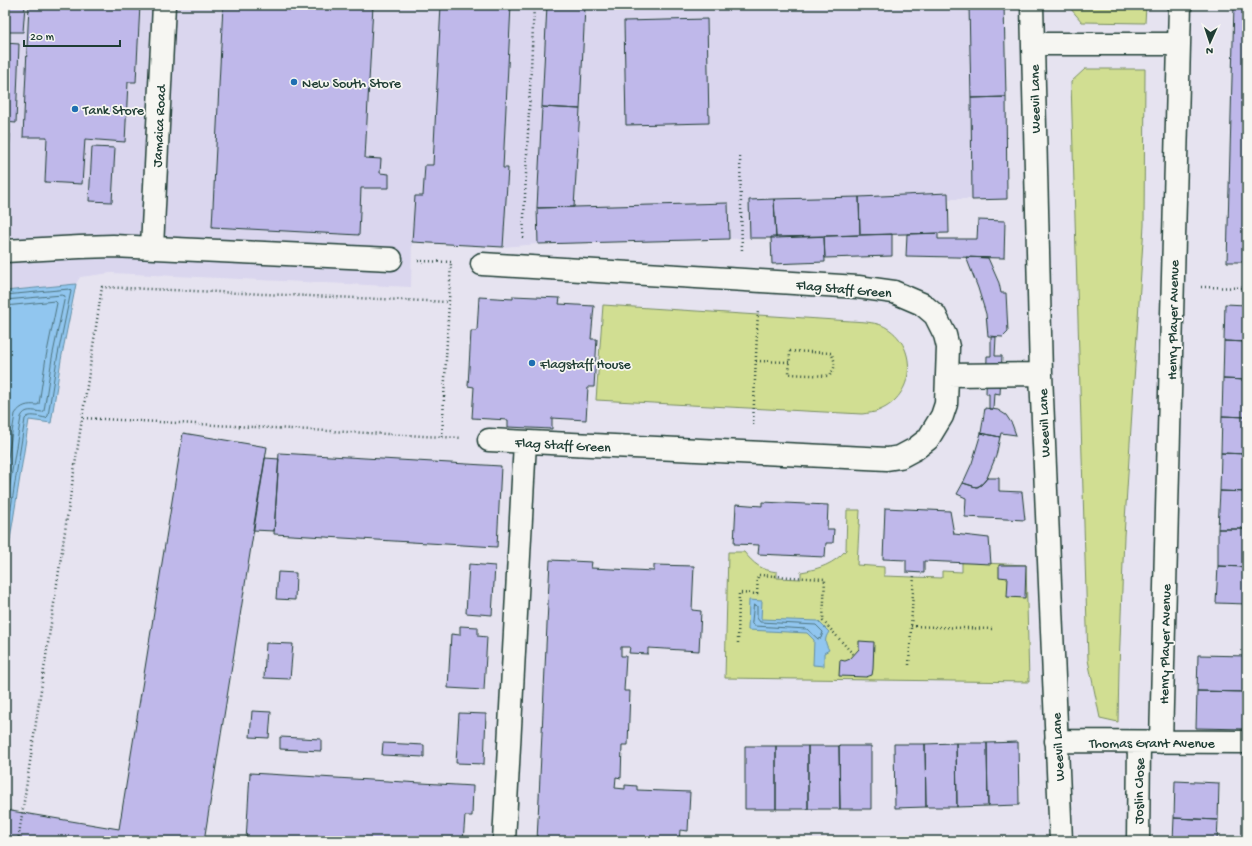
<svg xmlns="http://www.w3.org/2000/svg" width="1252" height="846" font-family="'Gochi Hand',sans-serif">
	<rect width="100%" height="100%" fill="#e6e3f0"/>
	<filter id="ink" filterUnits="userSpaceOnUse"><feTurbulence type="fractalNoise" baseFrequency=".025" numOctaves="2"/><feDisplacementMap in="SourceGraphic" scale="8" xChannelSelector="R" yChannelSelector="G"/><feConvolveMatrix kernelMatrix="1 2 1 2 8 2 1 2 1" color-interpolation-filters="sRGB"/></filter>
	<g filter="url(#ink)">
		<path fill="#dad6ee" d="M 5,5 L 1004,5 L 1007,199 L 948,199 L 949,233 L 538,244 L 503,247 L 483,245 L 412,242 L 411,287 L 111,273 L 80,277 L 76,284 L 5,291 Z"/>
		<path fill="#d1de92" stroke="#788e63" d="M 1069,5 L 1146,5 L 1145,23 L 1082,22 L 1070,8 Z
			M 1085,69 L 1145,69 L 1144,225 L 1124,536 L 1119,668 L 1118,722 L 1100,718 L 1088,660 L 1071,82 Z
			M 603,305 L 866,322 C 874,323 881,324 887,328 C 919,348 914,396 880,410 C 875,413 868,413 862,414 L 596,400 Z
			M 847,510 L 860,510 L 857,565 L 884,567 L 884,576 L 942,578 L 942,571 L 962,572 L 962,562 L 1026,565 L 1029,682 L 725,678 L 728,552 L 744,552 C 754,564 761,570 777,572 L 777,578 L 801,579 L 801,572 C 819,569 834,564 846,550 Z"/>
		<path fill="#91c6ef" stroke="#638fa4" d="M 76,284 L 61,360 L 51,423 L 29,420 L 5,571 L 5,291 Z
			M 749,600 L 762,601 L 761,619 L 818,621 L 829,632 C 824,639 825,643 829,650 L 824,653 L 824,666 L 813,665 L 814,640 L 807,633 L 748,630 Z"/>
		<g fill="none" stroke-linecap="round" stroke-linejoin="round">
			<path stroke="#4d747f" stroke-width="1" d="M 5,295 L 69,289 L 71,291 L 57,359 L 48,416 L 46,418 C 39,417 29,413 25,419 L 5,546
				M 5,300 L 62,295 L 65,296 L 52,358 L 44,411 L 42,412 C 33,411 25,408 21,417 L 5,514
				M 5,306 L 55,301 L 57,303 L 46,357 L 39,404 L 37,405 C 28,404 21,405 15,414 L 5,476
				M 754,605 L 757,606 L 757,618 L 760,622 L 816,625 L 823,632 L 821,638 L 818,639 L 807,629 L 754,626 L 752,624 Z"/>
		</g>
		<path fill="#bfb8ea" stroke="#1f3d34" d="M 5,5 L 25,5 L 23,32 L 5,32 Z
			M 29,5 L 140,5 L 136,82 L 128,82 L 125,142 L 85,139 L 82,184 L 45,182 L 47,137 L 23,137 Z
			M 223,5 L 373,5 L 365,158 L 381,159 L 380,173 L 389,174 L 389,188 L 361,188 L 359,235 L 212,227 Z
			M 441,5 L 511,5 L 503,168 L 508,168 L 503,247 L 412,242 L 415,196 L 423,196 L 425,165 L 433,165 Z
			M 547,5 L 585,7 L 580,109 L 542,107 Z
			M 969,5 L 1004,5 L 1006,97 L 971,98 Z
			M 1234,5 L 1247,5 L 1247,262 L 1227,262 Z
			M 707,19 L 709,123 L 626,125 L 624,21 Z
			M 5,43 L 19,44 L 16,123 L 5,122 Z
			M 1006,97 L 1007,199 L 972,200 L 971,98 Z
			M 542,107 L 580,109 L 574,207 L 537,208 Z
			M 5,134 L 10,134 L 8,179 L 5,179 Z
			M 92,147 L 115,148 L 112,202 L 89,201 Z
			M 948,193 L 949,233 L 860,235 L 859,197 Z
			M 859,197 L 860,235 L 776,238 L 774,199 Z
			M 774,199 L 776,238 L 750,238 L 749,200 Z
			M 728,203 L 729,239 L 538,244 L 537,208 Z
			M 978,220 L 1005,221 L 1004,258 L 906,256 L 907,234 L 938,233 L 938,239 L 977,239 Z
			M 892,234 L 892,256 L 825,258 L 824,236 Z
			M 824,236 L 825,262 L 772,264 L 771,237 Z
			M 966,257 L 988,258 L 999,283 L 1001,293 L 1006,293 L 1008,332 L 1003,337 L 988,336 L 986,314 L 978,288 Z
			M 513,296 L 560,298 L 559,304 L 594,306 L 591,339 L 597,339 L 594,387 L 588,387 L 586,420 L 552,418 L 552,429 L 508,427 L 508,420 L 472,418 L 474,387 L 468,386 L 471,331 L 477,331 L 479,297 L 513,299 Z
			M 1225,304 L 1247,305 L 1247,342 L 1224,341 Z
			M 991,337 L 996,337 L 995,356 L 1002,356 L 1000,394 L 994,393 L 993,409 L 989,409 L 989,394 L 986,394 L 987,356 L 991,356 Z
			M 1224,341 L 1247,342 L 1247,380 L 1223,379 Z
			M 1223,379 L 1247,380 L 1247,417 L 1222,416 Z
			M 985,408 L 998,410 L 1006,415 L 1012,424 L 1016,435 L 1001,433 L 1000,437 L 981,433 Z
			M 1222,416 L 1247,417 L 1247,454 L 1221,453 Z
			M 183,433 L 267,447 L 204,841 L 171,841 L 147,837 L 146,841 L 5,841 L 5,810 L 119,829 Z
			M 981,433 L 1000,437 L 996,456 L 987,478 L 981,485 L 976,487 L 963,483 L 972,463 Z
			M 279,453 L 501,466 L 497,547 L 274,534 Z
			M 1221,453 L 1247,454 L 1247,492 L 1220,491 Z
			M 265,458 L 279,459 L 274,531 L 253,530 Z
			M 987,478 L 999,478 L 999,491 L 1022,492 L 1025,520 L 965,517 L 966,498 L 957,494 L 963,483 L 976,487 L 978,487 L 984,482 Z
			M 1220,491 L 1247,492 L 1247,529 L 1218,529 Z
			M 762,502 L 828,505 L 827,529 L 834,529 L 833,543 L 826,543 L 825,557 L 758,554 L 759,545 L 734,544 L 736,504 L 762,506 Z
			M 885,508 L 950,511 L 954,534 L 989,538 L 991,564 L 924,561 L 924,573 L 906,572 L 906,560 L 883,559 Z
			M 1218,529 L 1247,529 L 1247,567 L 1218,566 Z
			M 550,560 L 592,562 L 591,568 L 654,571 L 654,565 L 694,566 L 692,610 L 701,611 L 699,651 L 648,648 L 648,654 L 629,653 L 630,647 L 621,647 L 621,656 L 626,656 L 624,691 L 630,691 L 628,745 L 622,745 L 621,778 L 616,777 L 615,788 L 625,789 L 625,785 L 637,786 L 637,790 L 690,792 L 688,831 L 680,830 L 679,841 L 537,841 Z
			M 469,564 L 495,566 L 492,615 L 466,613 Z
			M 999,565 L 1026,565 L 1025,598 L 1007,597 L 1008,578 L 999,577 Z
			M 1218,566 L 1247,567 L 1247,604 L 1216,603 Z
			M 278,572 L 296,573 L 295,600 L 276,599 Z
			M 460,626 L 478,627 L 478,636 L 487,637 L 484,690 L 448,688 L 451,634 L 460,635 Z
			M 859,641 L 874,642 L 873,669 L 872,675 L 866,677 L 839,676 L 840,660 L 845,661 L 850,659 L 859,649 Z
			M 266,643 L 293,644 L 290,679 L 264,678 Z
			M 1198,655 L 1247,656 L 1247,692 L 1197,691 Z
			M 1197,691 L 1247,692 L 1247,729 L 1196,728 Z
			M 252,711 L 271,712 L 269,738 L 250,737 Z
			M 459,713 L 486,714 L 484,764 L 456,763 Z
			M 280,737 L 321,739 L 321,751 L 280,749 Z
			M 1018,742 L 1019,805 L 988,806 L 987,743 Z
			M 383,743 L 424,745 L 424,757 L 382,755 Z
			M 956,743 L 957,807 L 926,807 L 925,744 Z
			M 956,743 L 987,743 L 988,806 L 957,807 Z
			M 894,744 L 925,744 L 926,807 L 895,808 Z
			M 745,746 L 776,746 L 776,809 L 745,809 Z
			M 776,746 L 808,746 L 808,809 L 776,809 Z
			M 808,746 L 839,746 L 840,809 L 808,809 Z
			M 839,746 L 871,746 L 871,809 L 840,809 Z
			M 250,773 L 473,786 L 472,816 L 465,816 L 463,841 L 246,841 Z
			M 1175,781 L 1219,783 L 1218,820 L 1174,818 Z
			M 1174,818 L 1218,820 L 1217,841 L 1173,841 Z"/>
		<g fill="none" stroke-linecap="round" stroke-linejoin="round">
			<defs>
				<path id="minor" d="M 1032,5 L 1041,374 L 1061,841
					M 1033,44 L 1179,44 L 1161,742
					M 1179,44 L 1180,5
					M 152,247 L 164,5
					M 5,251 L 80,247 L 113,246 L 391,259
					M 482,264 L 858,287 L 894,292 L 922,304 L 935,315 L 945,335 L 948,347 L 946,404 L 942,416 L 928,439 L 915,449 L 900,457 L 887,459 L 489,440
					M 947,375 L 1041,374
					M 1056,741 L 1247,742
					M 504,841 L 525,442
					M 1138,841 L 1139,742"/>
			</defs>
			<use href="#minor" stroke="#1f3d34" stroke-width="25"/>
			<path stroke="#1f3d34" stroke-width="2.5" stroke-dasharray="1 3" stroke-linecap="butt" d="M 740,157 L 742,252
				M 523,238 L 534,5
				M 418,261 L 453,262
				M 1201,287 L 1247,288
				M 790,351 L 831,353 C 836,362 836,368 829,376 L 789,374 Z
				M 756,361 L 789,362
				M 83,418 L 462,438
				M 753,425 L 758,310
				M 442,437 L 451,262
				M 911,626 L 992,629
				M 738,643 L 739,593 L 757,594 L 758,575 L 825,579 L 823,621 L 853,654
				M 909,665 L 914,574
				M 18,841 L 102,287 L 449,302"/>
			<use href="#minor" stroke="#f6f6f2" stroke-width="22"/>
		</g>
	</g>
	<g fill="#1f6fb2" stroke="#f6f6f2" stroke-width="1.5">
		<circle cx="294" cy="82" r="4"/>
		<circle cx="75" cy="109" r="4"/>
		<circle cx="532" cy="363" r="4"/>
	</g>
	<g text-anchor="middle" stroke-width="3.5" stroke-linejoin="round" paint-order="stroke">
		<g font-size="14" fill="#1f3d34" stroke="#f6f6f2" text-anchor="start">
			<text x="302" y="87">New South Store</text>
			<text x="83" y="114">Tank Store</text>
			<text x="540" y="368">Flagstaff House</text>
		</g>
		<g font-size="14" fill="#1f3d34" stroke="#f6f6f2">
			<text transform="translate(1034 99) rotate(-91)" y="5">Weevil Lane</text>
			<text transform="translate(158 126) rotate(-87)" y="5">Jamaica Road</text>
			<text transform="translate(844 288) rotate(5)" y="5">Flag Staff Green</text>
			<text transform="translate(1172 320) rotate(-89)" y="5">Henry Player Avenue</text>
			<text transform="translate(1043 423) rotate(-92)" y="5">Weevil Lane</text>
			<text transform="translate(563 444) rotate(3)" y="5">Flag Staff Green</text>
			<text transform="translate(1164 644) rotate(-89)" y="5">Henry Player Avenue</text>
			<text x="1152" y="747">Thomas Grant Avenue</text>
			<text transform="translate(1057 747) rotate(-93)" y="5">Weevil Lane</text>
			<text transform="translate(1138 791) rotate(-89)" y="5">Joslin Close</text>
		</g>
	</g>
	<rect width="1252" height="846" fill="none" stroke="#f6f6f2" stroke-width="20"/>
	<rect x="10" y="10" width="1232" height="826" fill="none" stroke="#1f3d34" stroke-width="1.5" filter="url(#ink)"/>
	<g transform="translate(1210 42) rotate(183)" stroke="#f6f6f2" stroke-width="3" paint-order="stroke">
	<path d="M0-3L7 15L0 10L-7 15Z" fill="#1f3d34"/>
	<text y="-6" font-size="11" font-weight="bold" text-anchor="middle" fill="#1f3d34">N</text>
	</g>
	<path d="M24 40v6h96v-6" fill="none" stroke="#1f3d34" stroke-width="2"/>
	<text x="30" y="40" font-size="12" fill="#1f3d34" stroke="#f6f6f2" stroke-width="3" paint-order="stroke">20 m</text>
</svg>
